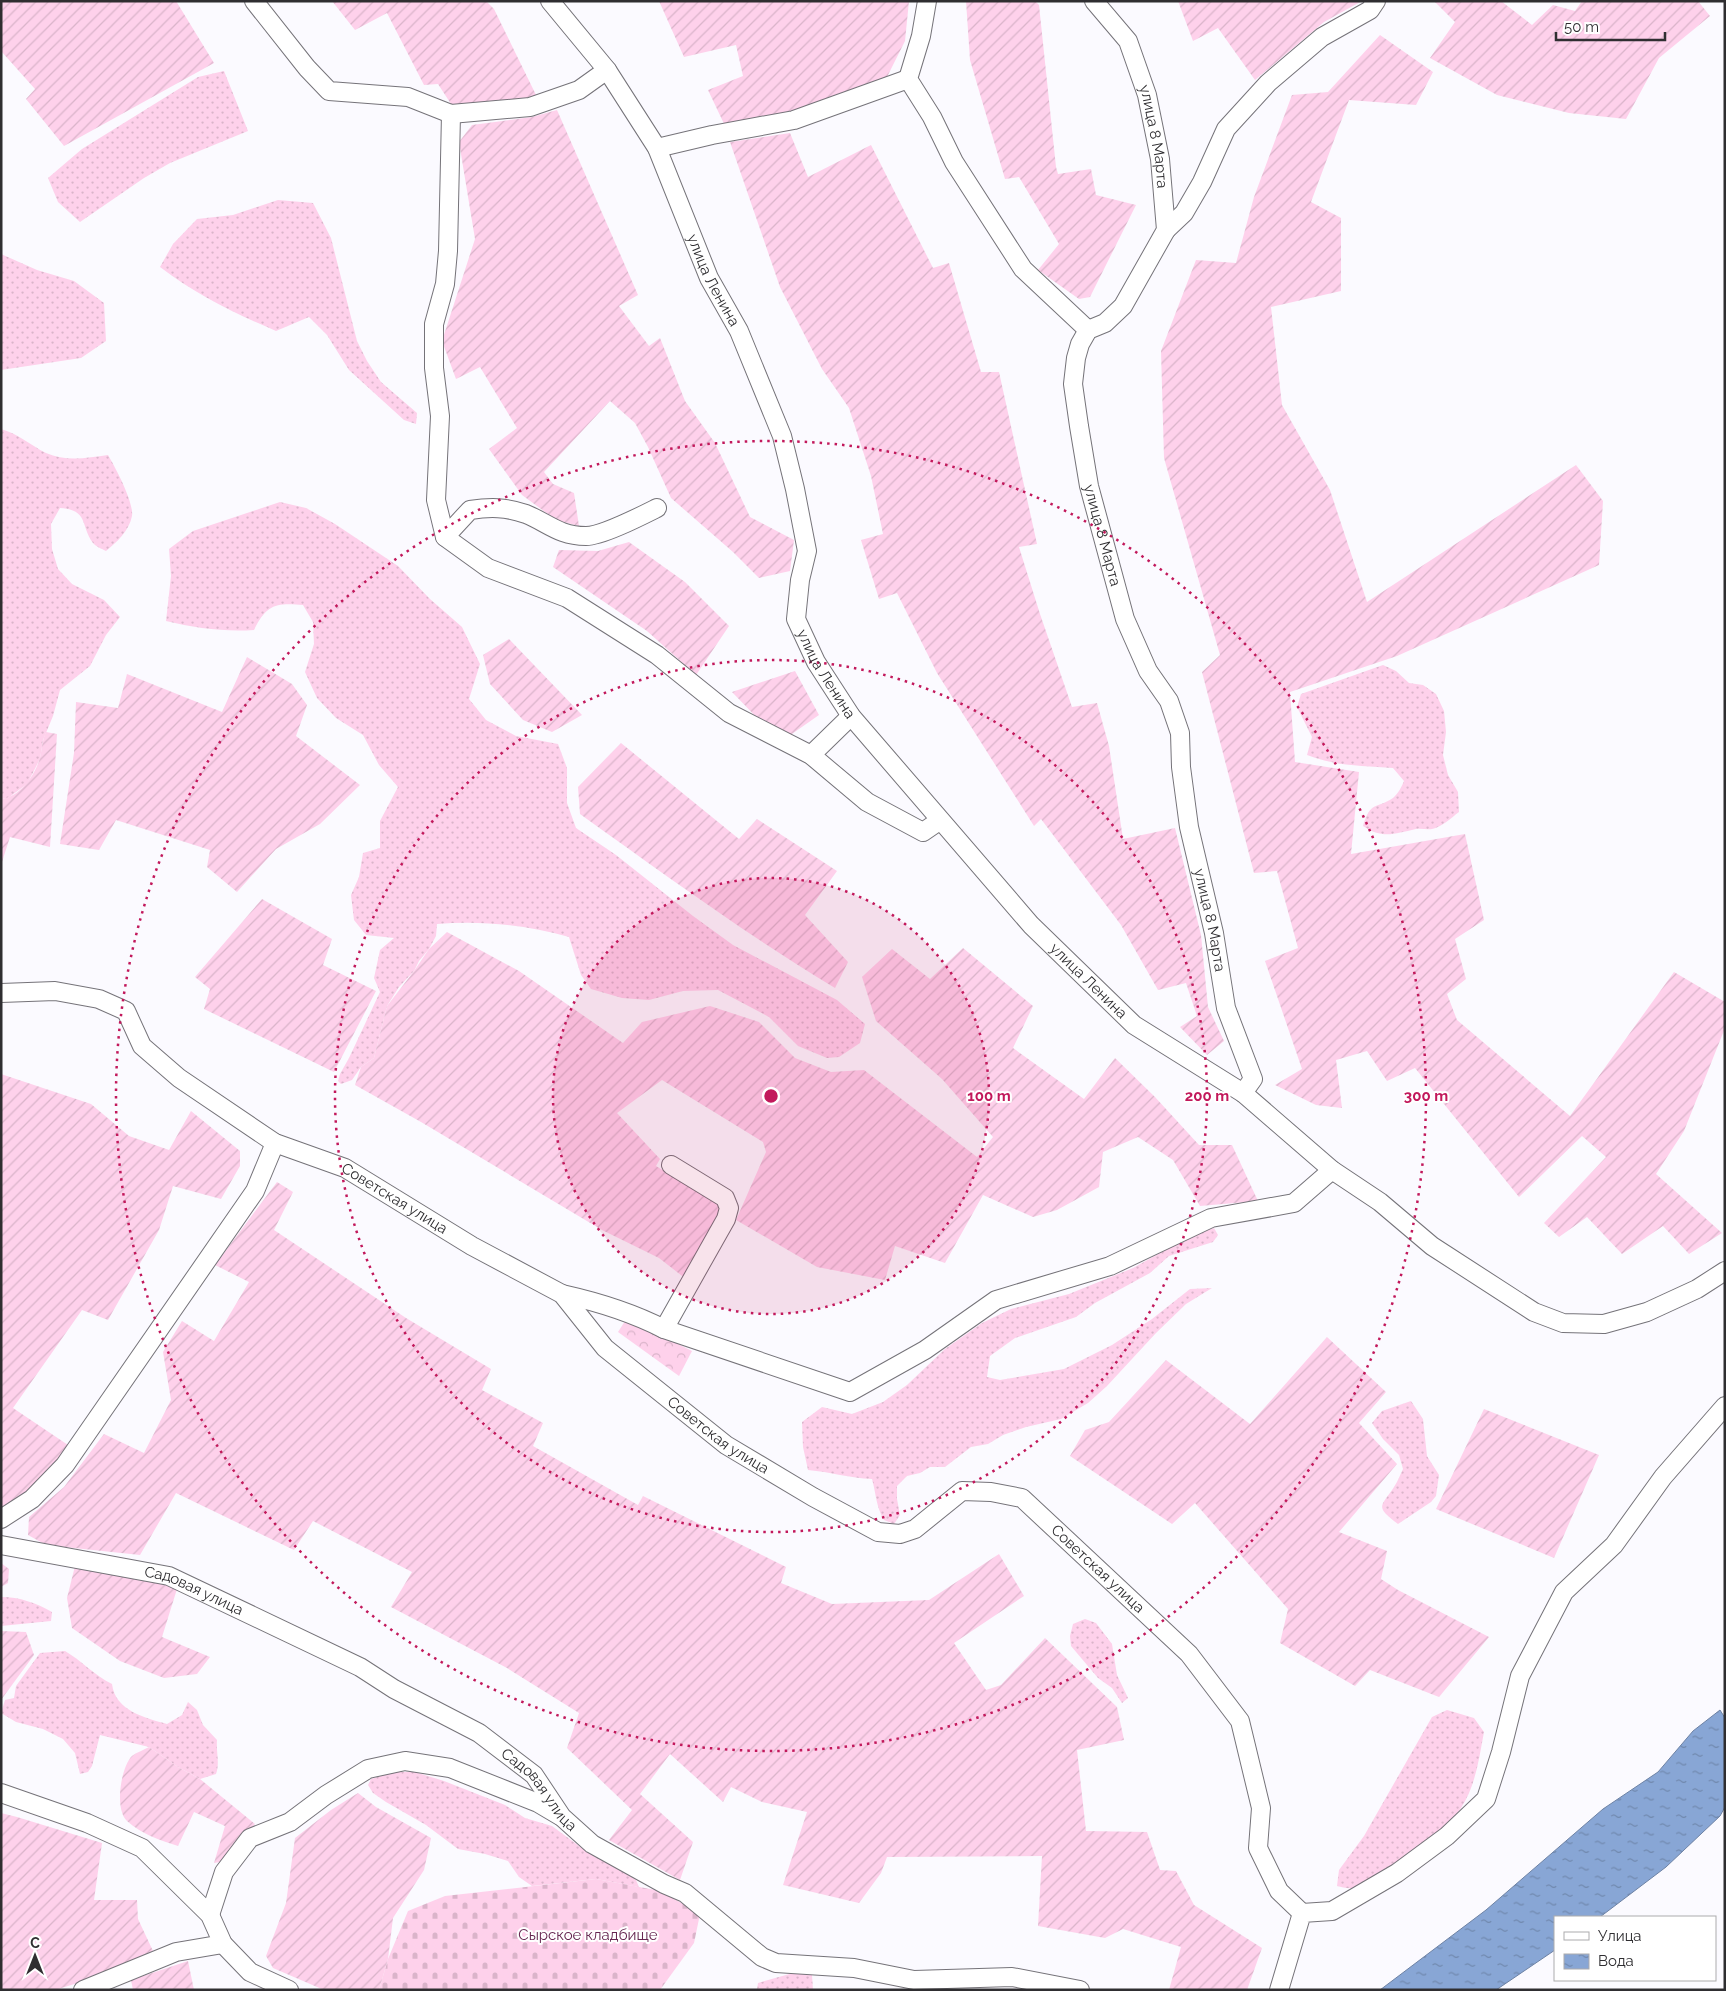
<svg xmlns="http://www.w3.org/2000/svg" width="1726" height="1991" font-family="Raleway,sans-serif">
	<defs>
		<pattern id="grass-dots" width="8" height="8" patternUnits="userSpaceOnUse" patternTransform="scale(1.25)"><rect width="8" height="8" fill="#fed1eb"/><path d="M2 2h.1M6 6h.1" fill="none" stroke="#dab4ca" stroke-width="1.8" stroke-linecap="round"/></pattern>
		<pattern id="forest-crowns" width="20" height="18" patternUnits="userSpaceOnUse" patternTransform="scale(1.25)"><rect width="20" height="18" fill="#fed1eb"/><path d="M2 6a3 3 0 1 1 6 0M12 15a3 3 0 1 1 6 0" fill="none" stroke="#dab4ca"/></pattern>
		<pattern id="cemetery-stones" width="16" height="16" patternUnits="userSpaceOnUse" patternTransform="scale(1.25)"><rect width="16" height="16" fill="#fed1eb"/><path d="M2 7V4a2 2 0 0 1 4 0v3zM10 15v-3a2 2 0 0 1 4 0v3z" fill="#dab4ca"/></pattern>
		<pattern id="garden-furrows" width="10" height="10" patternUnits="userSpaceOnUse" patternTransform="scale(1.25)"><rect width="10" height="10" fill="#fed1eb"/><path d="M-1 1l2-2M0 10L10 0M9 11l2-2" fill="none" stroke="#dab4ca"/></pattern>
		<pattern id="water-ripples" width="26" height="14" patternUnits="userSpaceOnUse" patternTransform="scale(1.25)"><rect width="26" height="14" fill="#88a6d5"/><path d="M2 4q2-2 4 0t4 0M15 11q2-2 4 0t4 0" fill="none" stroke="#7088ad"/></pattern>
	</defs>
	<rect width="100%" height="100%" fill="#fbfaff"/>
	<path fill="url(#grass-dots)" d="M 224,71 L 248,131 L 170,163 L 144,178 L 80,222 L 58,202 L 48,178 L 82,149 L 198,77 Z
		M 278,200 L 313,203 L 331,238 L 357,341 L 367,361 L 381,382 L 417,413 L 416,424 L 404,420 L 349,370 L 327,335 L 309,317 L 276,331 C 234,313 197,295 160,267 L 173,244 L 197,219 L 233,215 Z
		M 1,254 L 37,270 L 74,281 L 104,303 L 106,341 L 81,358 L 1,370 Z
		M 1,429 C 19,434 30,445 46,453 C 66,462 87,458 108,455 C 115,467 134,502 132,516 C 129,531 117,542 106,551 C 102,549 95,546 93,543 C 80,525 89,510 60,508 L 51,524 L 52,549 L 58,569 L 72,584 L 104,600 L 120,617 L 106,635 L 90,666 L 60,690 L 53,716 L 43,740 L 40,759 L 27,784 L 8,798 L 1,799 Z
		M 280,502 L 306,508 L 335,524 L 398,566 L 430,599 L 462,627 L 480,664 L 469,699 L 486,720 L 516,736 L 558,744 L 567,768 L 567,803 L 576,828 L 616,855 L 693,916 L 733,945 L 837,1000 L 865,1024 L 860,1043 L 839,1057 L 827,1058 L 798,1046 L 769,1017 L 718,990 L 683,991 L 649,1000 L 622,998 L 591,989 L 581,975 L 569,937 C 526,925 481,920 437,924 L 436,936 L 429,949 L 419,961 L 414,971 L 399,987 L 387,1006 L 374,1058 L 361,1067 L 352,1080 L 341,1084 L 338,1081 L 340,1074 L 349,1058 L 380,992 L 374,978 L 380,950 L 394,938 L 366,935 L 354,920 L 351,895 L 359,877 L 363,853 L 380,848 L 380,821 L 398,787 L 379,765 L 363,735 L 336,718 L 317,698 L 305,672 L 314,644 L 313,622 L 303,605 C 276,603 267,604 254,630 C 224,632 195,628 166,621 L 171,576 L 169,549 L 193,531 Z
		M 1383,665 L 1396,671 L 1409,683 L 1423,685 L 1436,694 L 1444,711 L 1446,732 L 1443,755 L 1448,775 L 1458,792 L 1459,812 C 1451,818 1442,827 1432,829 C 1427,830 1421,828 1416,829 C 1394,834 1382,839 1363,826 C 1371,800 1375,810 1393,798 C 1398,794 1402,786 1404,781 L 1393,768 C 1364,766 1334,766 1307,755 L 1312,737 L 1297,707 L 1301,694 Z
		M 1214,1228 L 1218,1235 L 1213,1242 L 1169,1256 L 1150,1273 L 1095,1303 L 1076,1317 L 1015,1338 L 990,1356 L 987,1377 L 1000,1380 L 1064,1369 L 1112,1345 L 1152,1319 L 1190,1289 L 1212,1288 L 1186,1304 L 1156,1333 L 1107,1386 L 1088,1403 L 1061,1419 L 1026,1427 L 1003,1435 L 988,1444 L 971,1447 L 945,1467 L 930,1467 L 920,1473 L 907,1476 L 897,1486 L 897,1499 L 900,1515 L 894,1524 L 884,1520 C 876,1507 876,1493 872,1479 C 850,1478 830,1472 808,1470 L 803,1447 L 802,1422 L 822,1407 L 852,1414 L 883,1402 L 907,1385 L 945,1349 L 982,1323 L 1011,1309 L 1069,1294 L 1133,1268 L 1196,1233 Z
		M 1411,1401 L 1423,1419 L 1427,1456 L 1439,1475 L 1436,1496 L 1431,1502 L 1398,1524 C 1374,1506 1381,1507 1394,1487 C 1398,1481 1400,1475 1403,1469 L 1399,1455 L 1383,1439 L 1372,1423 L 1382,1411 Z
		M 1,1597 C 20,1597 36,1603 52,1612 L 51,1621 L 1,1626 Z
		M 1085,1619 L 1096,1623 L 1112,1644 L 1117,1675 L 1128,1698 L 1122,1703 L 1112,1688 L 1098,1678 L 1071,1646 L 1070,1636 L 1073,1624 Z
		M 65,1651 C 82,1661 94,1675 112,1684 C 115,1711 146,1718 167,1724 L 182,1715 L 188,1702 L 197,1710 L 203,1725 L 217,1740 C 216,1752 220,1763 216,1774 L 200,1779 L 178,1767 L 149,1747 L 100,1735 L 92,1766 L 88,1772 L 80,1774 L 75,1753 L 63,1739 L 43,1729 L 16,1722 L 1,1713 L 5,1700 L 14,1698 L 16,1686 L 40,1653 Z
		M 1447,1710 L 1474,1718 L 1484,1732 C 1479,1758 1476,1785 1461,1808 C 1446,1830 1378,1879 1352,1888 C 1348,1889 1342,1887 1337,1886 L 1339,1870 L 1364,1836 L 1432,1717 Z
		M 393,1772 L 415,1772 L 444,1781 L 505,1805 L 525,1818 L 552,1826 L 590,1854 L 610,1861 L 636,1880 L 639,1887 L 596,1879 L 532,1886 L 519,1877 L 508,1861 L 485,1854 L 458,1849 L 426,1825 L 386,1802 L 373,1793 L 368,1785 L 371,1779 Z
		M 793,1973 L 812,1975 L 813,1990 L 757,1990 L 758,1983 Z"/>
	<path fill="url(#forest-crowns)" d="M 627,1318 L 692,1351 L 679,1376 L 618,1332 Z"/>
	<path fill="url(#cemetery-stones)" d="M 596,1879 L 661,1891 L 700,1914 L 694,1943 L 660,1990 L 379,1990 L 388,1959 L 408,1911 L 445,1896 Z"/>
	<path fill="url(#garden-furrows)" d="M 1,1 L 176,1 L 214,63 L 64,146 L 26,99 L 35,89 L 1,51 Z
		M 332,1 L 486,1 L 494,9 L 537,97 L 501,104 L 451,104 L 438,84 L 424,85 L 387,13 L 355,30 Z
		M 659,1 L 909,1 L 905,41 L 887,77 L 797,111 L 726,128 L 708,90 L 743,76 L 736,45 L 684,57 Z
		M 966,1 L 1035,1 L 1039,5 L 1056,167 L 1058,174 L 1091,169 L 1096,195 L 1136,205 L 1090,297 L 1079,299 L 1038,270 L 1059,244 L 1019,177 L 1005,179 L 970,60 Z
		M 1178,1 L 1362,1 L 1324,22 L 1255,80 L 1218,28 L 1193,41 Z
		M 1434,1 L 1501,1 L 1532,25 L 1553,5 L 1575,11 L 1582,1 L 1698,1 L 1710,16 L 1659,58 L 1626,119 L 1569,113 L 1497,95 L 1430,58 L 1455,22 Z
		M 1380,35 L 1433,72 L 1416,105 L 1349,100 L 1311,202 L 1341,218 L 1341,291 L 1271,307 L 1282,405 L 1330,490 L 1367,602 L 1576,465 L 1603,501 L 1599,565 L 1397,656 L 1290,692 L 1295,762 L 1359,772 L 1351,854 L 1465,834 L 1484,920 L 1455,939 L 1466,979 L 1447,994 L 1457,1020 L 1570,1116 L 1674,972 L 1725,1002 L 1725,1028 L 1684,1131 L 1656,1174 L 1722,1233 L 1689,1254 L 1663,1226 L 1622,1254 L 1587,1217 L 1559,1237 L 1544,1223 L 1606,1157 L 1582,1136 L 1519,1197 L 1415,1068 L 1387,1081 L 1367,1051 L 1336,1060 L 1342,1108 L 1316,1105 L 1275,1085 L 1302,1069 L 1265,961 L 1298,948 L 1277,871 L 1254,873 L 1202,672 L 1220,655 L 1164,458 L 1161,351 L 1196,260 L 1236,263 L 1254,197 L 1292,95 L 1328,92 Z
		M 557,110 L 638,295 L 619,306 L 649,346 L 660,338 L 685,401 L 715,443 L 750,517 L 794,540 L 790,571 L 759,578 L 733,552 L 671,498 L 648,447 L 635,423 L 610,401 L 544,472 L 553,484 L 574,493 L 579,526 L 556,520 L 522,495 L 489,449 L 517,428 L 480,367 L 456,379 L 442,341 L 475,239 L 459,142 L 472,125 L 532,117 Z
		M 790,133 L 808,177 L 871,145 L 933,268 L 949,263 L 981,372 L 999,372 L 1037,544 L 1019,547 L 1040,614 L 1072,707 L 1097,703 L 1109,746 L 1123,839 L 1175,828 L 1201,935 L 1208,1007 L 1224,1041 L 1207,1055 L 1180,1027 L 1197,1016 L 1186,983 L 1158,990 L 1121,925 L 1041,819 L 1034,826 L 937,673 L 897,593 L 879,599 L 861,540 L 883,534 L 871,476 L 849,408 L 822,369 L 780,287 L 730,142 Z
		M 629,542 L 685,582 L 729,626 L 696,675 L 647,631 L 553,567 L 559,550 L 598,551 Z
		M 509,639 L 582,715 L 552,732 L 523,720 L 490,684 L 483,655 Z
		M 247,657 L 292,684 L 307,705 L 296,736 L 360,785 L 320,824 L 276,849 L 237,892 L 207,867 L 210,850 L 116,820 L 99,850 L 60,844 L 74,753 L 76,702 L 118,708 L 127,674 L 222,712 Z
		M 795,671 L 819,715 L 789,736 L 761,722 L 732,692 Z
		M 46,732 L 57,734 L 50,847 L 10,837 L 1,865 L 1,799 C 20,797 35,775 40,758 C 42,749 42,741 46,732 Z
		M 621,743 L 739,839 L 757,819 L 837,871 L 805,915 L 848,962 L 835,988 C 747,935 664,874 580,814 L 578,787 Z
		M 262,899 L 332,939 L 323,965 L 376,991 L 334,1072 L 204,1009 L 210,989 L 195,977 Z
		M 447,932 L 519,971 L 623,1043 L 642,1022 L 710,1006 L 759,1022 L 795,1058 L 831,1072 L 864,1070 L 977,1157 L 993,1137 L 942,1079 L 876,1021 L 862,977 L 892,949 L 930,979 L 963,948 L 1033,1006 L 1013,1048 L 1084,1099 L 1115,1058 L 1155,1097 L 1199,1145 L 1232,1145 L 1258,1201 L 1200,1206 L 1173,1160 L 1138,1137 L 1103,1152 L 1099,1187 L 1057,1210 L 1033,1217 L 983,1195 L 945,1263 L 895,1246 L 885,1280 L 817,1267 L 736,1220 L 766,1152 L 763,1142 L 662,1080 L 617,1113 L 660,1159 L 656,1166 L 722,1207 L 721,1218 L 686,1279 L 659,1258 L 602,1230 L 421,1122 L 355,1085 L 361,1067 L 374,1058 L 387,1006 L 414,971 L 429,949 Z
		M 1,1074 L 91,1104 L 129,1136 L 169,1150 L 191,1111 L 240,1151 L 240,1166 L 221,1199 L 173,1186 L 159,1230 L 108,1320 L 82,1310 L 13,1408 L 71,1447 L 42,1483 L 1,1512 Z
		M 277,1182 L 293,1192 L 274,1230 L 406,1318 L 491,1369 L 482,1390 L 543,1423 L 533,1446 L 638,1505 L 643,1496 L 786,1567 L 781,1583 L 832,1604 L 929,1600 L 999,1554 L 1024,1596 L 954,1643 L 986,1690 L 1001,1685 L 1045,1638 L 1117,1707 L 1124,1740 L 1077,1750 L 1086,1831 L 1147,1832 L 1160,1870 L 1176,1871 L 1194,1905 L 1262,1948 L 1247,1990 L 1169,1990 L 1181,1947 L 1123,1929 L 1105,1938 L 1038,1926 L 1042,1856 L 887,1857 L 881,1873 L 859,1903 L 783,1885 L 807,1812 L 762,1802 L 731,1787 L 723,1802 L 670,1754 L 640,1794 L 693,1842 L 680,1880 L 609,1840 L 632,1810 L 567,1748 L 579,1713 L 507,1668 L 391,1607 L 412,1572 L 313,1521 L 294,1550 L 176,1493 L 140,1555 L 46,1545 L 28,1535 L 29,1517 L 64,1487 L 104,1434 L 144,1453 L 171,1400 L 163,1352 L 182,1321 L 214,1341 L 249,1282 L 215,1265 Z
		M 1327,1337 L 1386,1392 L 1359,1423 L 1397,1464 L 1339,1532 L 1387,1551 L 1381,1579 L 1398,1590 L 1489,1637 L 1439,1697 L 1370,1670 L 1355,1686 L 1280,1643 L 1288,1609 L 1195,1503 L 1172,1524 L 1070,1456 L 1085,1430 L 1109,1422 L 1166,1360 L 1250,1424 Z
		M 1484,1409 L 1599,1455 L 1554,1558 L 1436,1509 Z
		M 1,1563 L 9,1569 L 8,1583 L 1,1587 Z
		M 75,1566 L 149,1579 L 177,1589 L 162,1637 L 210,1657 L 197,1674 L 164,1678 L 120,1661 L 72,1628 L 67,1598 Z
		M 1,1631 L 26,1632 L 34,1655 L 1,1700 Z
		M 149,1747 L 178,1767 L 200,1779 L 255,1824 L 220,1862 L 214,1863 L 225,1826 L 194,1812 L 178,1846 C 160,1840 141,1834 127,1821 C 114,1809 121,1767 132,1756 C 137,1752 144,1750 149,1747 Z
		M 358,1793 L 376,1807 L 431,1838 L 424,1870 L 393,1918 L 388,1959 L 379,1990 L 324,1990 L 273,1968 L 266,1956 L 286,1903 L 295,1838 L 331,1810 Z
		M 1,1813 L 17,1817 L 102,1843 L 94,1900 L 137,1900 L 138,1919 L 153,1951 L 97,1977 L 55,1990 L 2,1990 Z
		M 188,1961 L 194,1990 L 133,1990 L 131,1980 Z"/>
	<path fill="url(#water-ripples)" stroke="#6d82a4" d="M 1720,1710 L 1725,1718 L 1725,1807 L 1720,1816 L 1666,1867 L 1600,1917 L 1555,1917 L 1555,1950 L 1496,1990 L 1380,1990 L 1486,1910 L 1603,1809 L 1658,1772 L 1693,1731 Z"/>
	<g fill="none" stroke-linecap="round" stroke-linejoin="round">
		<defs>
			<g id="street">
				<path d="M 254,1 L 307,68 L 329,91 L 408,97 L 451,114 L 530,107 L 579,90 L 607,70"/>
				<path id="s1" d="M 550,1 L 607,70 L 657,148 L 709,278 L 739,331 L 782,436 L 795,489 L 807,551 L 800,580 L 796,619 L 816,662 L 851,716 L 1031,925 L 1134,1025 L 1243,1093 L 1332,1170 L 1380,1202 L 1432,1246 L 1534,1312 L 1563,1323 L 1604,1324 L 1647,1312 L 1697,1289 L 1725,1271"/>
				<path d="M 927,1 L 921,36 L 908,79 L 932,117 L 954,162 L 1023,269 L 1088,330"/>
				<path id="s2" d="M 1094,1 L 1128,41 L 1147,95 L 1160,159 L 1166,230 L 1123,306 L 1105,323 L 1088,330 L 1080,344 L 1076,358 L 1073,384 L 1079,426 L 1089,486 L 1125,619 L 1148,671 L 1169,701 L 1180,733 L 1181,767 L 1189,827 L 1214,933 L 1226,1008 L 1253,1079 L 1243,1093"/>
				<path d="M 451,114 L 448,251 L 445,284 L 434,324 L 434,368 L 440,416 L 436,500 L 445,537 L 488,568 L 567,598 L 657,655 L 729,713 L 811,755 L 867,802 L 923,832 L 939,821"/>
				<path d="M 657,148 L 712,135 L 794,120 L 908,79"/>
				<path d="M 1166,230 L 1184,213 L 1202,182 L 1226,129 L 1268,83 L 1322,37 L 1370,10 L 1376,1"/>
				<path d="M 445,537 L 470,510 C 490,507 506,507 526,514 C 548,523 559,536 586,536 C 602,536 641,516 657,508"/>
				<path d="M 811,755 L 851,716"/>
				<path id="s3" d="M 1,993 L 55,991 L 99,999 L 126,1011 L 142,1046 L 179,1078 L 275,1143 L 345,1168 L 472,1246 L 562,1294 L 605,1348 L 726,1445 L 813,1497 L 878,1532 L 900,1534 L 915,1529 L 962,1491 L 991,1492 L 1022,1498 L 1189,1654 L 1240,1721 L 1261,1808 L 1258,1848 L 1279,1891 L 1302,1913"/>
				<path d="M 562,1294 C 598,1302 631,1312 664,1329 L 850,1392 L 925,1350 L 996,1300 L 1110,1266 L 1211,1218 L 1294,1203 L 1332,1170"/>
				<path d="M 664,1329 L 726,1219 L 729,1208 L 725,1198 L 671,1165"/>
				<path d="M 1,1519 L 32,1499 L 65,1465 L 255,1191 L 275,1143"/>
				<path id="s4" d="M 1,1545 L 169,1576 L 360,1667 L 394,1689 L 479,1733 L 534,1775 L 562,1817 L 592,1844 L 664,1884 L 685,1893 L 762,1957 L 776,1963 L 854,1968 L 914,1980 L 1012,1977 L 1080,1990"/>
				<path d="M 1,1793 L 87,1823 L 142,1848 L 210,1915 L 223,1944 L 250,1972 L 289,1990"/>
				<path d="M 210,1915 L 224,1872 L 250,1838 L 290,1822 L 326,1795 L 368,1769 L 405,1761 L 450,1768 L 538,1803 L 560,1816"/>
				<path d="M 83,1990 L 176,1952 L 223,1944"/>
				<path d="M 1279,1990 L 1302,1913 L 1332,1911 L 1397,1873 L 1447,1836 L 1486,1799 L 1501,1752 L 1520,1676 L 1564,1592 L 1614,1545 L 1663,1477 L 1725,1406"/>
			</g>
		</defs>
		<use href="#street" stroke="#757379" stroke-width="20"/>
		<use href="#street" stroke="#fff" stroke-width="18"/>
	</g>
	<circle cx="771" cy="1096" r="218" fill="#c2185b" fill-opacity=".12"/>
	<g fill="none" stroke="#c2185b" stroke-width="2.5" stroke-dasharray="2.5 5">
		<circle cx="771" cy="1096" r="218"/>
		<circle cx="771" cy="1096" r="436"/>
		<circle cx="771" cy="1096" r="655"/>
	</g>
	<g text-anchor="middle" stroke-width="4" stroke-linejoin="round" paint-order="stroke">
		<g font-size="15" fill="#2f2e31" stroke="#fff">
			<text dy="5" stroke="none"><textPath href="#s2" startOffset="152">улица 8 Марта</textPath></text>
			<text dy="5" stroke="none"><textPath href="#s1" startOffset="326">улица Ленина</textPath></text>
			<text dy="5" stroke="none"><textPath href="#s2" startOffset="588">улица 8 Марта</textPath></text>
			<text dy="5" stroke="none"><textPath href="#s1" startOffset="746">улица Ленина</textPath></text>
			<text dy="5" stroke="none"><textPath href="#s2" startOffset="992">улица 8 Марта</textPath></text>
			<text dy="5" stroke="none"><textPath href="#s1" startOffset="1151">улица Ленина</textPath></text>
			<text dy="5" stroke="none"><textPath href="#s3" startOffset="464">Советская улица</textPath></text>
			<text dy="5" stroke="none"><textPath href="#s3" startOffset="869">Советская улица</textPath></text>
			<text dy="5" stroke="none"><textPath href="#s3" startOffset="1319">Советская улица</textPath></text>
			<text dy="5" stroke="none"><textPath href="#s4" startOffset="199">Садовая улица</textPath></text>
			<text dy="5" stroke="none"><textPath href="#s4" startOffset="602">Садовая улица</textPath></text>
		</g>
		<g font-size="15" fill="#662651" stroke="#fff">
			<text x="588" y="1940">Сырское кладбище</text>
		</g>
	</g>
	<circle cx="771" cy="1096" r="8" fill="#c2185b" stroke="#fff" stroke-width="2.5"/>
	<g font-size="15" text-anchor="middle" font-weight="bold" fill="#c2185b" stroke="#fff" stroke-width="4" stroke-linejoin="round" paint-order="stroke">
		<text x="989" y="1101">100 m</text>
		<text x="1207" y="1101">200 m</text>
		<text x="1426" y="1101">300 m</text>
	</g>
	<rect width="1726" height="1991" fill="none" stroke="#2f2e31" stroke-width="5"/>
	<rect x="1554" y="1916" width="162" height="65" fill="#ffffff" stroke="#acabad"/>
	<rect x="1564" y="1932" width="25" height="8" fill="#ffffff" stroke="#acabad"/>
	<text x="1598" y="1941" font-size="15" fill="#2f2e31">Улица</text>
	<rect x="1564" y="1954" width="25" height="15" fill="url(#water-ripples)" stroke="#acabad"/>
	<text x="1598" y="1966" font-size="15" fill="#2f2e31">Вода</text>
	<g transform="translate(35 1956)" stroke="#ffffff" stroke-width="4" paint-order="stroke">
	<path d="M0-4L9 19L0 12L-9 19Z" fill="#2f2e31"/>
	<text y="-8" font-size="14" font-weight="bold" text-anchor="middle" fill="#2f2e31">С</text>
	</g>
	<path d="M1556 32v8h109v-8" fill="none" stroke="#2f2e31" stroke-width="2.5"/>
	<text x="1564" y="32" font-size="15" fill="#2f2e31" stroke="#ffffff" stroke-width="4" paint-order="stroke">50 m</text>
</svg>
